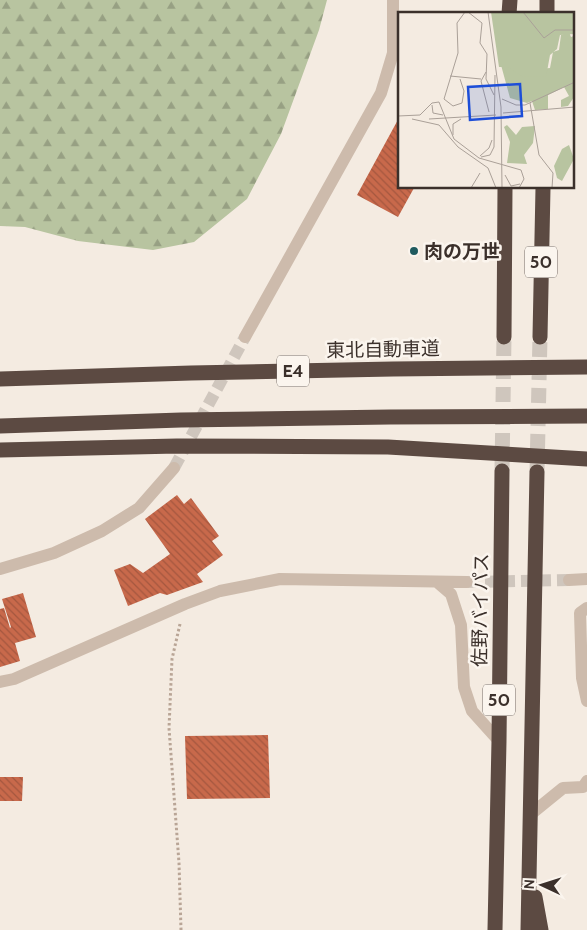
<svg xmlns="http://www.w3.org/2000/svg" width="587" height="930" font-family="Cabin,'Noto Sans JP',sans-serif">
	<defs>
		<pattern id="forest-firs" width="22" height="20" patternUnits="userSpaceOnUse" patternTransform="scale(1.25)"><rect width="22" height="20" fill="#b8c4a0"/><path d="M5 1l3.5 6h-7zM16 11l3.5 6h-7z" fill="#97a083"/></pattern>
		<pattern id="building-back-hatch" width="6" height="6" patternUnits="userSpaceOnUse" patternTransform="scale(1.25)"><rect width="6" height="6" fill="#c8694b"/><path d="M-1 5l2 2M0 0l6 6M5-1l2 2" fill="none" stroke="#a4573f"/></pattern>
	</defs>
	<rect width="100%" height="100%" fill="#f4ebe1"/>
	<path fill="url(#forest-firs)" d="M 0,0 L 327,0 L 319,30 L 281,134 L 247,199 L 194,242 L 153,250 L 78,241 L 25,227 L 0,226 Z"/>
	<path fill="url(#building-back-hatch)" d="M 400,116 L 400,188 L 414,188 L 398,217 L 357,195 Z
		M 177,495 L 184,504 L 191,498 L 219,536 L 212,541 L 223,555 L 197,574 L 203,582 L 167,595 L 160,593 L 128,606 L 114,570 L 130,564 L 143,573 L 170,554 L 145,519 Z
		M 23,593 L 36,637 L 15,643 L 20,661 L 0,667 L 0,609 L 4,608 L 10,628 L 11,627 L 2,599 Z
		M 268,735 L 270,798 L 187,799 L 185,736 Z
		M 0,777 L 23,777 L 22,801 L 0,801 Z"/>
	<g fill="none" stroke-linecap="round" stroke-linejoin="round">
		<path stroke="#cfc6bd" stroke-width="12" stroke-dasharray="12 6" stroke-linecap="butt" d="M 174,468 L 245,337
			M 467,582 L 569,580"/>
		<path stroke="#cfc6bd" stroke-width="15" stroke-dasharray="15 8" stroke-linecap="butt" d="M 502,471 L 504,337
			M 537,472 L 540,337"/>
		<path stroke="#b9a596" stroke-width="3" stroke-dasharray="2.5 2.5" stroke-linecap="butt" d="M 180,624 L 172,659 L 169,728 L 179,863 L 181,930"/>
		<path stroke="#cdbbac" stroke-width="12" d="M 245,337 L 381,93 L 393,53 L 393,0
			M 0,569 L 54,553 L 102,531 L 139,508 L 174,468
			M 569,580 L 587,579
			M 437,582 L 451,594 L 461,625 L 464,687 L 472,711 L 499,741
			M 587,608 L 580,613 L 582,678 L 587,701
			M 0,682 L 14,679 L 185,604 L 220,591 L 280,579 L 467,582
			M 531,814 L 563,788 L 583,787 L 587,781"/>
		<path stroke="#5c4a42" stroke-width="15" d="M 509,14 L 510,0
			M 547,14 L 547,0
			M 504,337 L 505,188
			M 540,337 L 543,188
			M 0,379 L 191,373 L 393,369 L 587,367
			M 0,426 L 181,420 L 390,417 L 587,416
			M 0,450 L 177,446 L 388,447 L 587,459
			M 535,897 L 541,930
			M 495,930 L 499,741 L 502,471
			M 528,930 L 537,472"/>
	</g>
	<circle fill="#1f5a5e" stroke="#fbf5ee" stroke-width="2" cx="414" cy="251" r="5"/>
	<g text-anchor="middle" stroke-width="5" stroke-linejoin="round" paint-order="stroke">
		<g fill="#fbf5ee" stroke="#756b66" stroke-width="1">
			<rect x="525" y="246.5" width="32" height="31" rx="4"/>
			<rect x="277" y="355.5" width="32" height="31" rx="4"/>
			<rect x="483" y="684.5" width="32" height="31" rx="4"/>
		</g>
		<g font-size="18" font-weight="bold" fill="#3b302b">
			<text x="541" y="268">50</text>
			<text x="293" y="377">E4</text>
			<text x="499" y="706">50</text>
		</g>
		<g font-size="19" font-weight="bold" fill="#3b302b" stroke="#fbf5ee" text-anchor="start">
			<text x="424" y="258">肉の万世</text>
		</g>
		<g font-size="19" fill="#3b302b" stroke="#fbf5ee">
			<text transform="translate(383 349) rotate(-1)" y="7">東北自動車道</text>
			<text transform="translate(480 610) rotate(-89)" y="7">佐野バイパス</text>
		</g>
	</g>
	<g transform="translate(398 12)">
		<rect width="176" height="176" fill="#f4ebe1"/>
		<path d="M 171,20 L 173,25 L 176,24 L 176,85 L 170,94 L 163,95 L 163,88 L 171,84 L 166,75 L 150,83 L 150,97 L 137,98 L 134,89 L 129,91 L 112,86 L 100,42 L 141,57 L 152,56 L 155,40 L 161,38 L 163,23 ZM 109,113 L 118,123 L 124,115 L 137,114 L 135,131 L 126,143 L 129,152 L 109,151 L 112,130 L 106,115 ZM 171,133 L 176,147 L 164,169 L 159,166 L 156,154 L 164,137 Z" fill="#b8c4a0"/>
		<path d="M 93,0 L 176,0 L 176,22 L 162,23 L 159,37 L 152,43 L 148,65 L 124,64 L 109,55 L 101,55 Z" fill="#b8c4a0"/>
		<path fill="none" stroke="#aaa098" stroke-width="1" d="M 70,0 L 84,11 L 82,31 L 89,42 L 88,67 L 96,83M 90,0 L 103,95 L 104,176M 125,0 L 146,26 L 157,18 L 177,18M 88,60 L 83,69 L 91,100M 52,64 L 83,67M 62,67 L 66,79 L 64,91 L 55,94 L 46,87 L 60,41 L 59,11 L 67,0M 104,87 L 118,93 L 127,93 L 177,70M 132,91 L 141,143 L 155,161 L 154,176M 34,93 L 35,101 L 45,103M 105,101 L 177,95M 0,104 L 22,103 L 34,91 L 41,90 L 56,127 L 81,146 L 123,158 L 126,167 L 121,176M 14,107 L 41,113 L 60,135 L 90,156 L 98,176M 31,107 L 98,103M 55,123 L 55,112 L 63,107M 82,144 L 91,136 L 94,128M 83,145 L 92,143 L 96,135 L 97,63M 107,163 L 113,174 L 122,172M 73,176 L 82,161"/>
		<path fill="#1d4ed8" fill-opacity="0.15" stroke="#1d4ed8" stroke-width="2.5" d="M 122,72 L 124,104 L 72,108 L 70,75 Z"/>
		<rect width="176" height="176" fill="none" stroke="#3b302b" stroke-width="2.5"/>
	</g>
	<g transform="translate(542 885) rotate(274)" stroke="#fbf5ee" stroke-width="4" paint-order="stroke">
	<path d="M0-4L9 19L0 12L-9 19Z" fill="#3b302b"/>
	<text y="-8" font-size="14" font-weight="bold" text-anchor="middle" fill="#3b302b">N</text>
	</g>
</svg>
